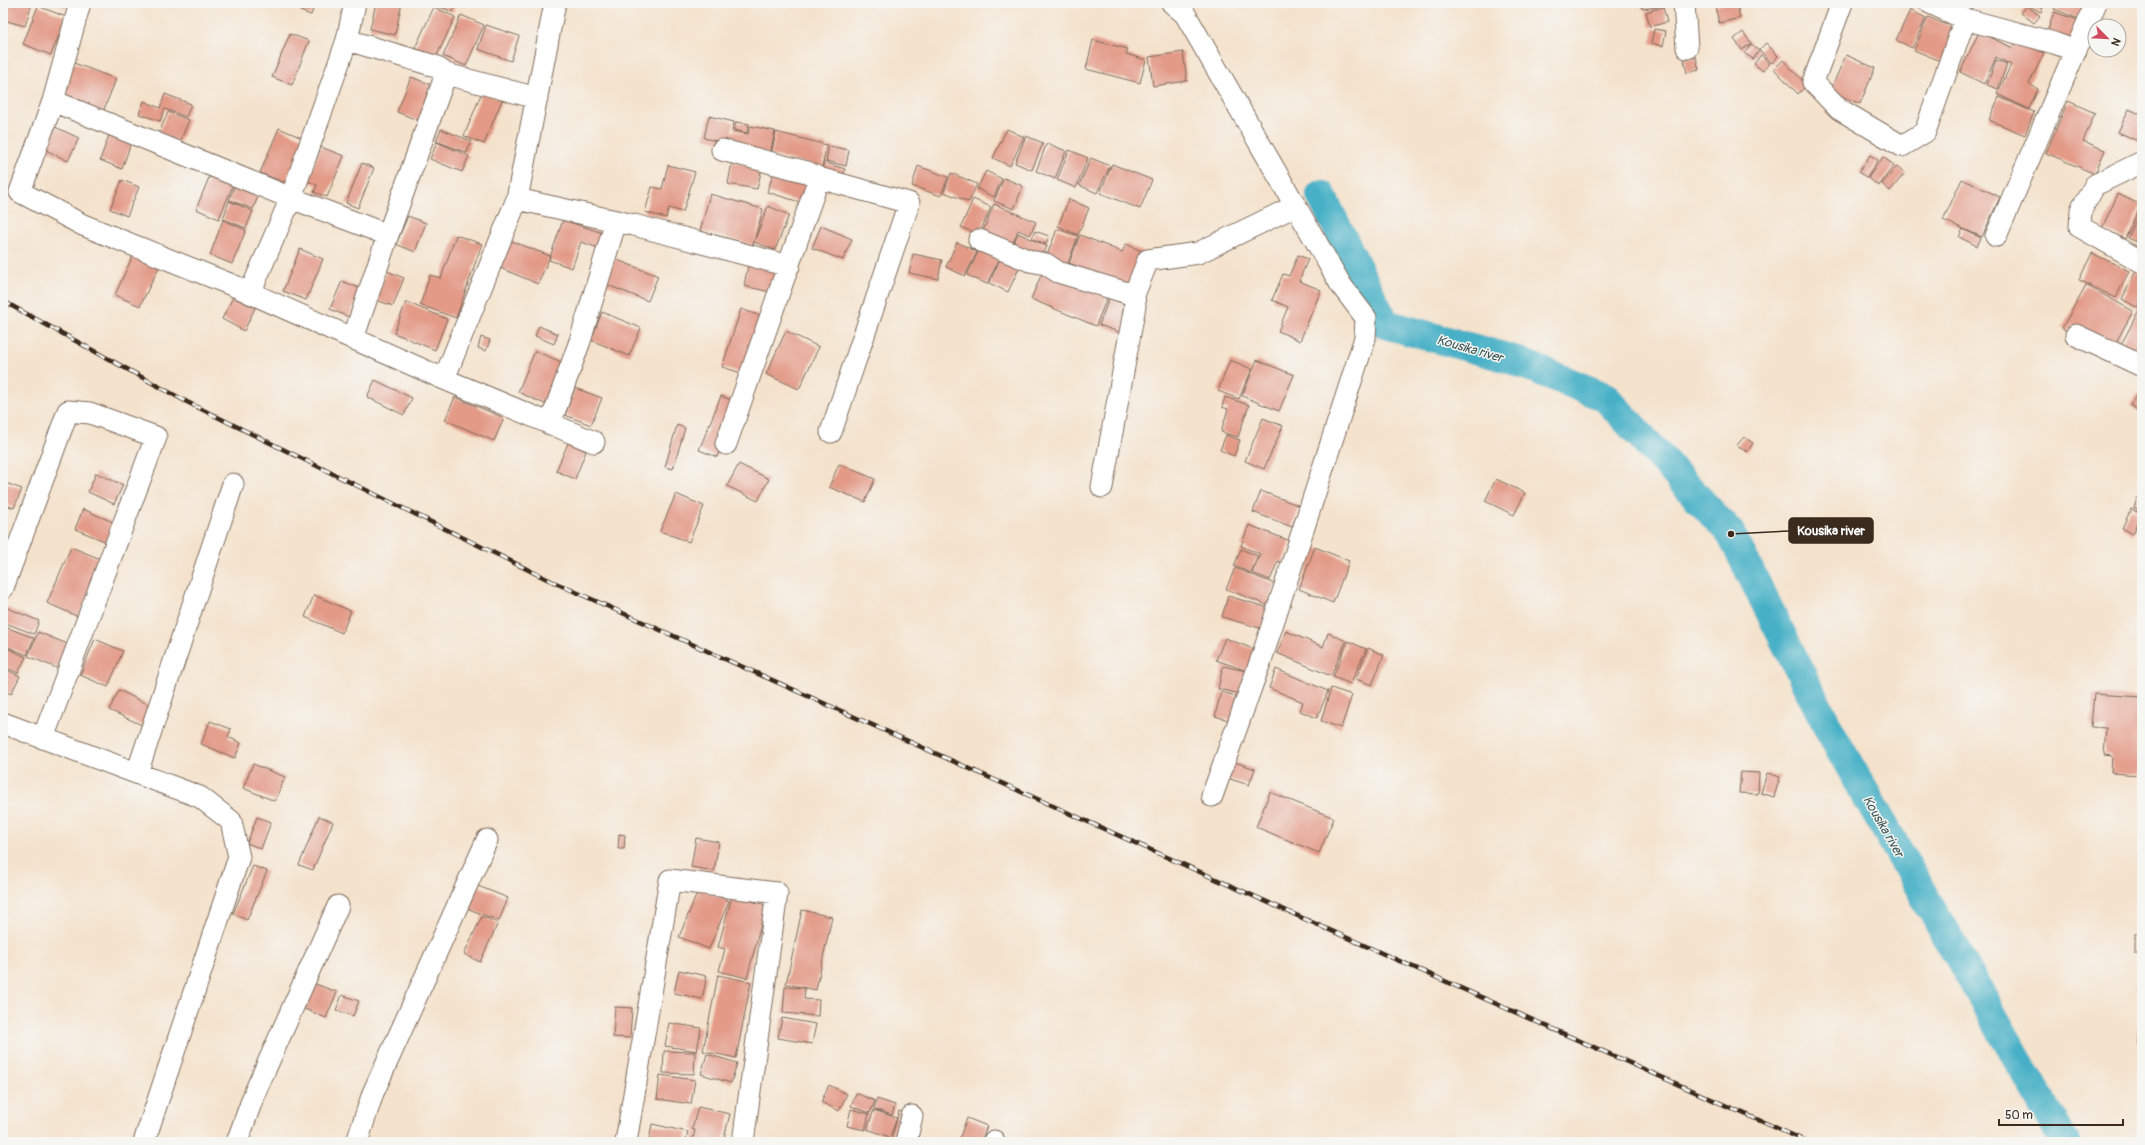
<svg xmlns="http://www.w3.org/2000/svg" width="2145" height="1145" font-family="Pangolin,sans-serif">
	<rect width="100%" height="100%" fill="#f6f6f2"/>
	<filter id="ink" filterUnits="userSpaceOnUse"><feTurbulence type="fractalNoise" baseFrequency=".025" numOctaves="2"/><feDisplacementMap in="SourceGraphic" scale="8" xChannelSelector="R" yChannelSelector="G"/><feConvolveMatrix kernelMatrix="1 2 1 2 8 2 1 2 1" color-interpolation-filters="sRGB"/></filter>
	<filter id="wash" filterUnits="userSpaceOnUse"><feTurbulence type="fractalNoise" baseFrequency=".012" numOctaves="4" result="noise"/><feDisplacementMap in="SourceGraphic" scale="16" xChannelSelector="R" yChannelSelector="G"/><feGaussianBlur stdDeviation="0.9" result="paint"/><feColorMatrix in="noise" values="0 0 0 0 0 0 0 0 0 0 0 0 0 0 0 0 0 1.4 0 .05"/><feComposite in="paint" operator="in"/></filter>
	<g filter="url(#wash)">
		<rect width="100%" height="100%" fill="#f4e2cc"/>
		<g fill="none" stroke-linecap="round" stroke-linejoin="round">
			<path stroke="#47b0c6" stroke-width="30" d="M 1321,195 L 1385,324 L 1511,359 L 1605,397 L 1731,534 L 1833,737 L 2065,1142"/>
		</g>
		<g id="blocks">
			<path fill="#e39a87" d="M 3,3 L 32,3 L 25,26 L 3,20 Z
				M 56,3 L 68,3 L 66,8 Z
				M 376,3 L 402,3 L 395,35 L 370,29 Z
				M 429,3 L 456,3 L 453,12 Z
				M 1641,3 L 1657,3 L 1658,7 L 1642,9 Z
				M 1727,3 L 1737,3 L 1740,18 L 1719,23 L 1715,6 Z
				M 2023,3 L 2044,3 L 2041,12 Z
				M 2057,3 L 2088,3 L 2081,20 L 2054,9 Z
				M 302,4 L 314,7 L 311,15 L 300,11 Z
				M 38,6 L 66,17 L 51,55 L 23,44 Z
				M 2027,6 L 2040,16 L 2034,23 L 2021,13 Z
				M 434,7 L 455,17 L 436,58 L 415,48 Z
				M 1663,7 L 1667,22 L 1650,27 L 1646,12 Z
				M 1910,10 L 1926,18 L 1912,48 L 1896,40 Z
				M 2054,12 L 2081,21 L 2073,42 L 2047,33 Z
				M 461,15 L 484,25 L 466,66 L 443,56 Z
				M 1928,17 L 1956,29 L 1943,62 L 1914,50 Z
				M 486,25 L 519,36 L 511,61 L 478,49 Z
				M 1654,29 L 1666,31 L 1663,46 L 1651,43 Z
				M 1743,32 L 1751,43 L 1742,50 L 1734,39 Z
				M 1979,32 L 2013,48 L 2017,40 L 2044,53 L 2029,84 L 2038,89 L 2029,109 L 1997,94 L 2011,65 L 1996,57 L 1984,84 L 1960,72 Z
				M 290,34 L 309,41 L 292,85 L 272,77 Z
				M 1093,40 L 1128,49 L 1126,54 L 1146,60 L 1140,83 L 1086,69 Z
				M 1766,43 L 1778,56 L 1772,63 L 1759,50 Z
				M 1751,44 L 1759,51 L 1753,59 L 1744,53 Z
				M 1183,52 L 1187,81 L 1153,86 L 1149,57 Z
				M 1761,55 L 1770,63 L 1763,71 L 1754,64 Z
				M 1846,55 L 1875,68 L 1860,104 L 1830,91 Z
				M 1696,57 L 1699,70 L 1687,73 L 1684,60 Z
				M 1783,60 L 1807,85 L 1798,94 L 1774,69 Z
				M 1996,60 L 2007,64 L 1998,89 L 1987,85 Z
				M 74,63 L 116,79 L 103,112 L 61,95 Z
				M 411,77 L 434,86 L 420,121 L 397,112 Z
				M 482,92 L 502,100 L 484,144 L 464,136 Z
				M 165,94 L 191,104 L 186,117 L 165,109 L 160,121 L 139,114 L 144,101 L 160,108 Z
				M 1999,97 L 2034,112 L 2025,135 L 1989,120 Z
				M 2068,101 L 2095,113 L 2083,141 L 2105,150 L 2095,174 L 2046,153 Z
				M 2129,109 L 2142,115 L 2142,143 L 2118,132 Z
				M 168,112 L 189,120 L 180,142 L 159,133 Z
				M 709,116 L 734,122 L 732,131 L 748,134 L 750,126 L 775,131 L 770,154 L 704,138 Z
				M 736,122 L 749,124 L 747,133 L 734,130 Z
				M 53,126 L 79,138 L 68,161 L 42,148 Z
				M 279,128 L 304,139 L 286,183 L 260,173 Z
				M 441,129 L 471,141 L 467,153 L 436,141 Z
				M 1007,129 L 1024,137 L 1010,166 L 993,158 Z
				M 110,132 L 132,140 L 122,169 L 100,160 Z
				M 776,132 L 827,145 L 822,167 L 771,155 Z
				M 1026,136 L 1043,143 L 1032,170 L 1015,163 Z
				M 437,142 L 469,156 L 462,172 L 430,159 Z
				M 1047,143 L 1066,151 L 1055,179 L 1036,171 Z
				M 829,146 L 849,150 L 846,166 L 826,161 Z
				M 321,147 L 344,156 L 327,197 L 314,192 L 317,185 L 308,181 Z
				M 1069,150 L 1088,158 L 1076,188 L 1057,180 Z
				M 1870,155 L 1878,160 L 1867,178 L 1859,172 Z
				M 1883,157 L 1894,165 L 1879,186 L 1868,178 Z
				M 1091,158 L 1110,166 L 1097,193 L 1079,185 Z
				M 732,162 L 762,168 L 757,189 L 728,184 Z
				M 824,162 L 845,169 L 842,179 L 821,172 Z
				M 362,163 L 374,168 L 358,208 L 346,203 Z
				M 1112,164 L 1152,180 L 1140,209 L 1100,193 Z
				M 668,165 L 695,172 L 683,212 L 669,208 L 666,218 L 645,212 L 652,187 L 662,189 Z
				M 918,166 L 948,177 L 941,196 L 912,186 Z
				M 1897,166 L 1905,173 L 1890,191 L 1882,184 Z
				M 213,168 L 236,178 L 219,219 L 196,209 Z
				M 986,171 L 1002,179 L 994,197 L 977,189 Z
				M 774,172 L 809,183 L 803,203 L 767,192 Z
				M 951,173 L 977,184 L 969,202 L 944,192 Z
				M 1004,178 L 1023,186 L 1014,209 L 994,201 Z
				M 1962,179 L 2000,197 L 1982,237 L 1943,220 Z
				M 122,180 L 139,187 L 127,216 L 110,209 Z
				M 237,180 L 261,189 L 253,209 L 229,200 Z
				M 710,194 L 763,209 L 754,242 L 768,206 L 789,215 L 775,250 L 754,242 L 753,245 L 700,231 Z
				M 2118,194 L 2141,205 L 2125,239 L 2102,228 Z
				M 973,199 L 991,207 L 979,235 L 961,227 Z
				M 1069,199 L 1089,208 L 1078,235 L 1058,226 Z
				M 229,201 L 253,211 L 246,228 L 223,219 Z
				M 994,204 L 1036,222 L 1030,235 L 1018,230 L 1011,248 L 981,236 Z
				M 2142,208 L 2142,244 L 2128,238 Z
				M 408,216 L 426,223 L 415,252 L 396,244 Z
				M 223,220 L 246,230 L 232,264 L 210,255 Z
				M 563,220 L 609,235 L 604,250 L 581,242 L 572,268 L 549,260 Z
				M 821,226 L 852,239 L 843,260 L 812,248 Z
				M 1057,229 L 1078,236 L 1067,266 L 1046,258 Z
				M 1963,229 L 1981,238 L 1977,246 L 1959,237 Z
				M 1035,231 L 1049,236 L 1046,244 L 1032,239 Z
				M 1018,233 L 1047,246 L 1042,258 L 1013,246 Z
				M 456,235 L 482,244 L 456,318 L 420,305 L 430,275 L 441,278 Z
				M 1080,235 L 1122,252 L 1126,244 L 1146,253 L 1132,288 L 1069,263 Z
				M 509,240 L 550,256 L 538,284 L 498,267 Z
				M 957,242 L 977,252 L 965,276 L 946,267 Z
				M 300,249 L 323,259 L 306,300 L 283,291 Z
				M 979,250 L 999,260 L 987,284 L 967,275 Z
				M 134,253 L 160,265 L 140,306 L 115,295 Z
				M 2092,253 L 2129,271 L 2116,298 L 2079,280 Z
				M 913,254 L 942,260 L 938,279 L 909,273 Z
				M 1298,255 L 1308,259 L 1299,281 L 1321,290 L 1300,341 L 1278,331 L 1288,307 L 1272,300 L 1283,274 L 1289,276 Z
				M 1001,257 L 1020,266 L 1008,292 L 989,283 Z
				M 615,259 L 658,276 L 648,301 L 605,284 Z
				M 748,265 L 780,271 L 775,293 L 744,286 Z
				M 387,271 L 404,278 L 393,306 L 376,300 Z
				M 1043,271 L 1107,297 L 1096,326 L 1031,299 Z
				M 2136,271 L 2142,274 L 2142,300 L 2138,308 L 2122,299 Z
				M 342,281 L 361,289 L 349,317 L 330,309 Z
				M 2086,285 L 2133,311 L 2113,348 L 2072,325 L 2068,332 L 2062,328 Z
				M 233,297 L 255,308 L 244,331 L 222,319 Z
				M 1109,298 L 1134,308 L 1124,334 L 1099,325 Z
				M 406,302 L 447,319 L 435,350 L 394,333 Z
				M 2142,304 L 2142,352 L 2139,359 L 2119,349 Z
				M 741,309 L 766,318 L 748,375 L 722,367 Z
				M 602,312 L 641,328 L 629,356 L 591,340 Z
				M 539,326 L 558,334 L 554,344 L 535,336 Z
				M 786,331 L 819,347 L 799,389 L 766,374 Z
				M 481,337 L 490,340 L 486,351 L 478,348 Z
				M 535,351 L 564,363 L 547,405 L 518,392 Z
				M 1230,360 L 1252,369 L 1239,399 L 1218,391 Z
				M 1257,360 L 1294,375 L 1279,411 L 1242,396 Z
				M 375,380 L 412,398 L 404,415 L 367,397 Z
				M 2142,387 L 2142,413 L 2130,405 Z
				M 575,388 L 602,398 L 591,425 L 565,415 Z
				M 721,396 L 739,403 L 717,457 L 699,450 Z
				M 455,397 L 504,418 L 494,441 L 445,420 Z
				M 1225,397 L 1249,405 L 1238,437 L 1221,432 L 1228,409 L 1222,407 Z
				M 1263,418 L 1283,426 L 1264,469 L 1245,461 Z
				M 677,425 L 685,428 L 673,469 L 665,467 Z
				M 1226,435 L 1240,440 L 1234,456 L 1220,450 Z
				M 1744,437 L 1753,443 L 1747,452 L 1737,445 Z
				M 568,443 L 586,451 L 575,479 L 556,471 Z
				M 739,464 L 769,479 L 758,501 L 727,486 Z
				M 839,464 L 875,479 L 865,502 L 829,487 Z
				M 96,473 L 123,485 L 114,504 L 88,492 Z
				M 1496,479 L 1525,493 L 1514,515 L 1485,501 Z
				M 3,482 L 22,489 L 14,508 L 3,504 Z
				M 1261,491 L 1300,506 L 1292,527 L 1253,512 Z
				M 676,494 L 704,506 L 689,542 L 660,531 Z
				M 2137,498 L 2142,499 L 2142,510 L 2134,508 Z
				M 83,509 L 115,523 L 107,542 L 75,529 Z
				M 2131,509 L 2142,514 L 2133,534 L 2122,528 Z
				M 1249,525 L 1290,541 L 1282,563 L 1278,561 L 1270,580 L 1252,573 L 1260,554 L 1241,546 Z
				M 71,547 L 103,560 L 79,617 L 47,603 Z
				M 1315,547 L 1349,561 L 1333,603 L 1299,589 Z
				M 1241,549 L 1258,556 L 1251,573 L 1234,566 Z
				M 1235,568 L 1275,584 L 1267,605 L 1226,589 Z
				M 314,595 L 351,611 L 342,633 L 305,617 Z
				M 1228,596 L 1269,608 L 1263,629 L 1222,617 Z
				M 5,607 L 39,621 L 34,634 L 3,622 Z
				M 3,626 L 34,638 L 27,655 L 3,645 Z
				M 1286,631 L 1323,647 L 1328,633 L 1346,641 L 1331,676 L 1277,653 Z
				M 38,632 L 70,645 L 59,669 L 28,656 Z
				M 1225,638 L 1256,650 L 1247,671 L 1216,660 Z
				M 95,639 L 123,651 L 108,687 L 80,675 Z
				M 1348,641 L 1366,649 L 1351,684 L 1333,677 Z
				M 3,646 L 26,657 L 18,673 L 3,666 Z
				M 1368,648 L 1384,655 L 1372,685 L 1356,679 Z
				M 1223,666 L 1246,671 L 1240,694 L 1218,689 Z
				M 3,668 L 20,676 L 11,694 L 3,690 Z
				M 1276,669 L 1328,691 L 1317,718 L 1300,711 L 1303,702 L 1269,688 Z
				M 1331,688 L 1352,695 L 1341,728 L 1321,721 Z
				M 119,690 L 153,707 L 144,726 L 109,710 Z
				M 1221,692 L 1239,697 L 1232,721 L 1215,716 Z
				M 2094,694 L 2142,697 L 2142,735 L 2139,775 L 2111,773 L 2112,756 L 2104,755 L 2106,728 L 2091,727 Z
				M 210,721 L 231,729 L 228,737 L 241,743 L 235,758 L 201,744 Z
				M 1232,761 L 1255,769 L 1249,785 L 1227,778 Z
				M 253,764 L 285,777 L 275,801 L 243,788 Z
				M 1741,772 L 1759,773 L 1758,794 L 1739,793 Z
				M 1767,773 L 1780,777 L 1774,797 L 1761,793 Z
				M 1270,792 L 1334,818 L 1319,853 L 1256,827 Z
				M 319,816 L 333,822 L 313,870 L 299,865 Z
				M 257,817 L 271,822 L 261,849 L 247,843 Z
				M 619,834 L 625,835 L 624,849 L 618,849 Z
				M 696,838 L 719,842 L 714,871 L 691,867 Z
				M 2141,842 L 2142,842 L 2142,858 L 2139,858 Z
				M 253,866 L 267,871 L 247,920 L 233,914 Z
				M 473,884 L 508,898 L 499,921 L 464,907 Z
				M 699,888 L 729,901 L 709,949 L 679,937 Z
				M 732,896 L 766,905 L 747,978 L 719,971 L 725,949 L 718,947 Z
				M 802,910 L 832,917 L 816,990 L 786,984 Z
				M 482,916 L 498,923 L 480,962 L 464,954 Z
				M 2135,933 L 2142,933 L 2142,954 L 2135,954 Z
				M 679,970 L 707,976 L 702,999 L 674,993 Z
				M 718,975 L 751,982 L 736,1058 L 703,1051 Z
				M 310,982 L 337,992 L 326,1018 L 300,1007 Z
				M 785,987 L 805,988 L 804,999 L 819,1000 L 818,1016 L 783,1013 Z
				M 2141,990 L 2142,991 L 2142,1043 L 2138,1042 Z
				M 342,995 L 359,1001 L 353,1016 L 336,1010 Z
				M 615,1007 L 632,1008 L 630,1038 L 613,1037 Z
				M 782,1018 L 816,1024 L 812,1044 L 778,1038 Z
				M 669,1023 L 701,1028 L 697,1051 L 665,1046 Z
				M 664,1051 L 695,1052 L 694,1074 L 663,1073 Z
				M 707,1054 L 737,1063 L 731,1083 L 701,1074 Z
				M 660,1075 L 695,1080 L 691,1104 L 657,1099 Z
				M 829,1085 L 847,1094 L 839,1111 L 821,1102 Z
				M 856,1093 L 875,1101 L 870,1113 L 851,1106 Z
				M 877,1099 L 895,1105 L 892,1115 L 874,1109 Z
				M 698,1107 L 730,1114 L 723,1142 L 692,1142 L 695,1130 L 692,1129 Z
				M 851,1109 L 869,1114 L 865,1130 L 847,1126 Z
				M 874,1110 L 897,1118 L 890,1137 L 867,1129 Z
				M 899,1111 L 909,1114 L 902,1142 L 894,1142 L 891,1141 Z
				M 967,1118 L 987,1126 L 981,1142 L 958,1142 Z
				M 652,1124 L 688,1132 L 685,1142 L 649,1142 Z"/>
		</g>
	</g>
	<g filter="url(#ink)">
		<use href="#blocks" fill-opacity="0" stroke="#7c6a5b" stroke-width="1"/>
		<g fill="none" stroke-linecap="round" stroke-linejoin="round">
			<defs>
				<path id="minor" d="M 80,3 L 53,101 L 20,192 L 83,225 L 237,287 L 444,379 L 594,442
					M 555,3 L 517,199 L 634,225 L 789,266
					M 1172,3 L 1185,14 L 1341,285 L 1366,318 L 1365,338 L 1262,657 L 1212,796
					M 1684,3 L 1687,48
					M 1842,3 L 1813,82 L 1839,109 L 1902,146 L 1925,132 L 1965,19
					M 1930,3 L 1965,19 L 2054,43 L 2076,51
					M 347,40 L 435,66 L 446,74 L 537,98
					M 53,101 L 291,198 L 388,235
					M 722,150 L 807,172 L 819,178 L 909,203 L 831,432
					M 2142,162 L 2095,185 L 2081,210 L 2080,227 L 2142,262
					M 1996,236 L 2096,3
					M 979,240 L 1030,261 L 1046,264 L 1058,272 L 1134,295
					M 250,293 L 291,198 L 347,40 L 355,3
					M 2076,335 L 2142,366
					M 353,339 L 388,235 L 446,74
					M 444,379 L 517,199
					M 550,424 L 580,341 L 616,221
					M 726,444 L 819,178
					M 1102,487 L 1135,306 L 1134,295 L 1148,260 L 1198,253 L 1295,206
					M 3,588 L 68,411 L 90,413 L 156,437 L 43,738
					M 3,723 L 200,797 L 231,821 L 239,857 L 144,1142
					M 137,773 L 233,484
					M 237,1142 L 255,1092 L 338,906
					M 357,1142 L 373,1093 L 487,840
					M 626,1142 L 670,880 L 777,893 L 743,1142
					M 906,1142 L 912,1116
					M 994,1142 L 994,1141"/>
			</defs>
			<use href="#minor" stroke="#7c6a5b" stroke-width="23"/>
			<use href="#minor" stroke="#fff" stroke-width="21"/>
			<defs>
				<path id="rail" d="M 3,301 L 187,402 L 549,580 L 1307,920 L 1808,1142"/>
			</defs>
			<use href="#rail" stroke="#3b2a1e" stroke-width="4.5"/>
			<use href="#rail" stroke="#f6f6f2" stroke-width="3" stroke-dasharray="9" stroke-linecap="butt"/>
		</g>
	</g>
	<g text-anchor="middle" stroke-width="3" stroke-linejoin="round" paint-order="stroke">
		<g font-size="13" font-style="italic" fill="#3f5959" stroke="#f6f6f2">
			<text transform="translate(1470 348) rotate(16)" y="5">Kousika river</text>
			<text transform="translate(1884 826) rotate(60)" y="5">Kousika river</text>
		</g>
	</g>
	<path fill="none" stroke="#3b2a1e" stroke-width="1.5" d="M1731 534L1789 531"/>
	<circle fill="#3b2a1e" stroke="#f6f6f2" stroke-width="1.5" cx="1731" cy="534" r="4"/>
	<rect fill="#3b2a1e" stroke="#3b2a1e" stroke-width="1.5" x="1789" y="518" width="84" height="25" rx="4"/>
	<g font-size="13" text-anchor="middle" font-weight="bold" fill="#fff">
		<text x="1831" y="535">Kousika river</text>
	</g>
	<rect width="2145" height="1145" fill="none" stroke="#f6f6f2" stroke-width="16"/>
	<g transform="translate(2107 38) rotate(114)"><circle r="19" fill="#f6f6f2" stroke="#aba49d"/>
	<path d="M0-3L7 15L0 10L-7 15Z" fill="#d1495b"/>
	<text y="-6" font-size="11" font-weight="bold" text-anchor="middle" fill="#3b2a1e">N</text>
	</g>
	<path d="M1999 1119v6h124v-6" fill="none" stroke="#3b2a1e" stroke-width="2"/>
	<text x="2005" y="1119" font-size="12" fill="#3b2a1e" stroke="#f6f6f2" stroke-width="3" paint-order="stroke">50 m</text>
</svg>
